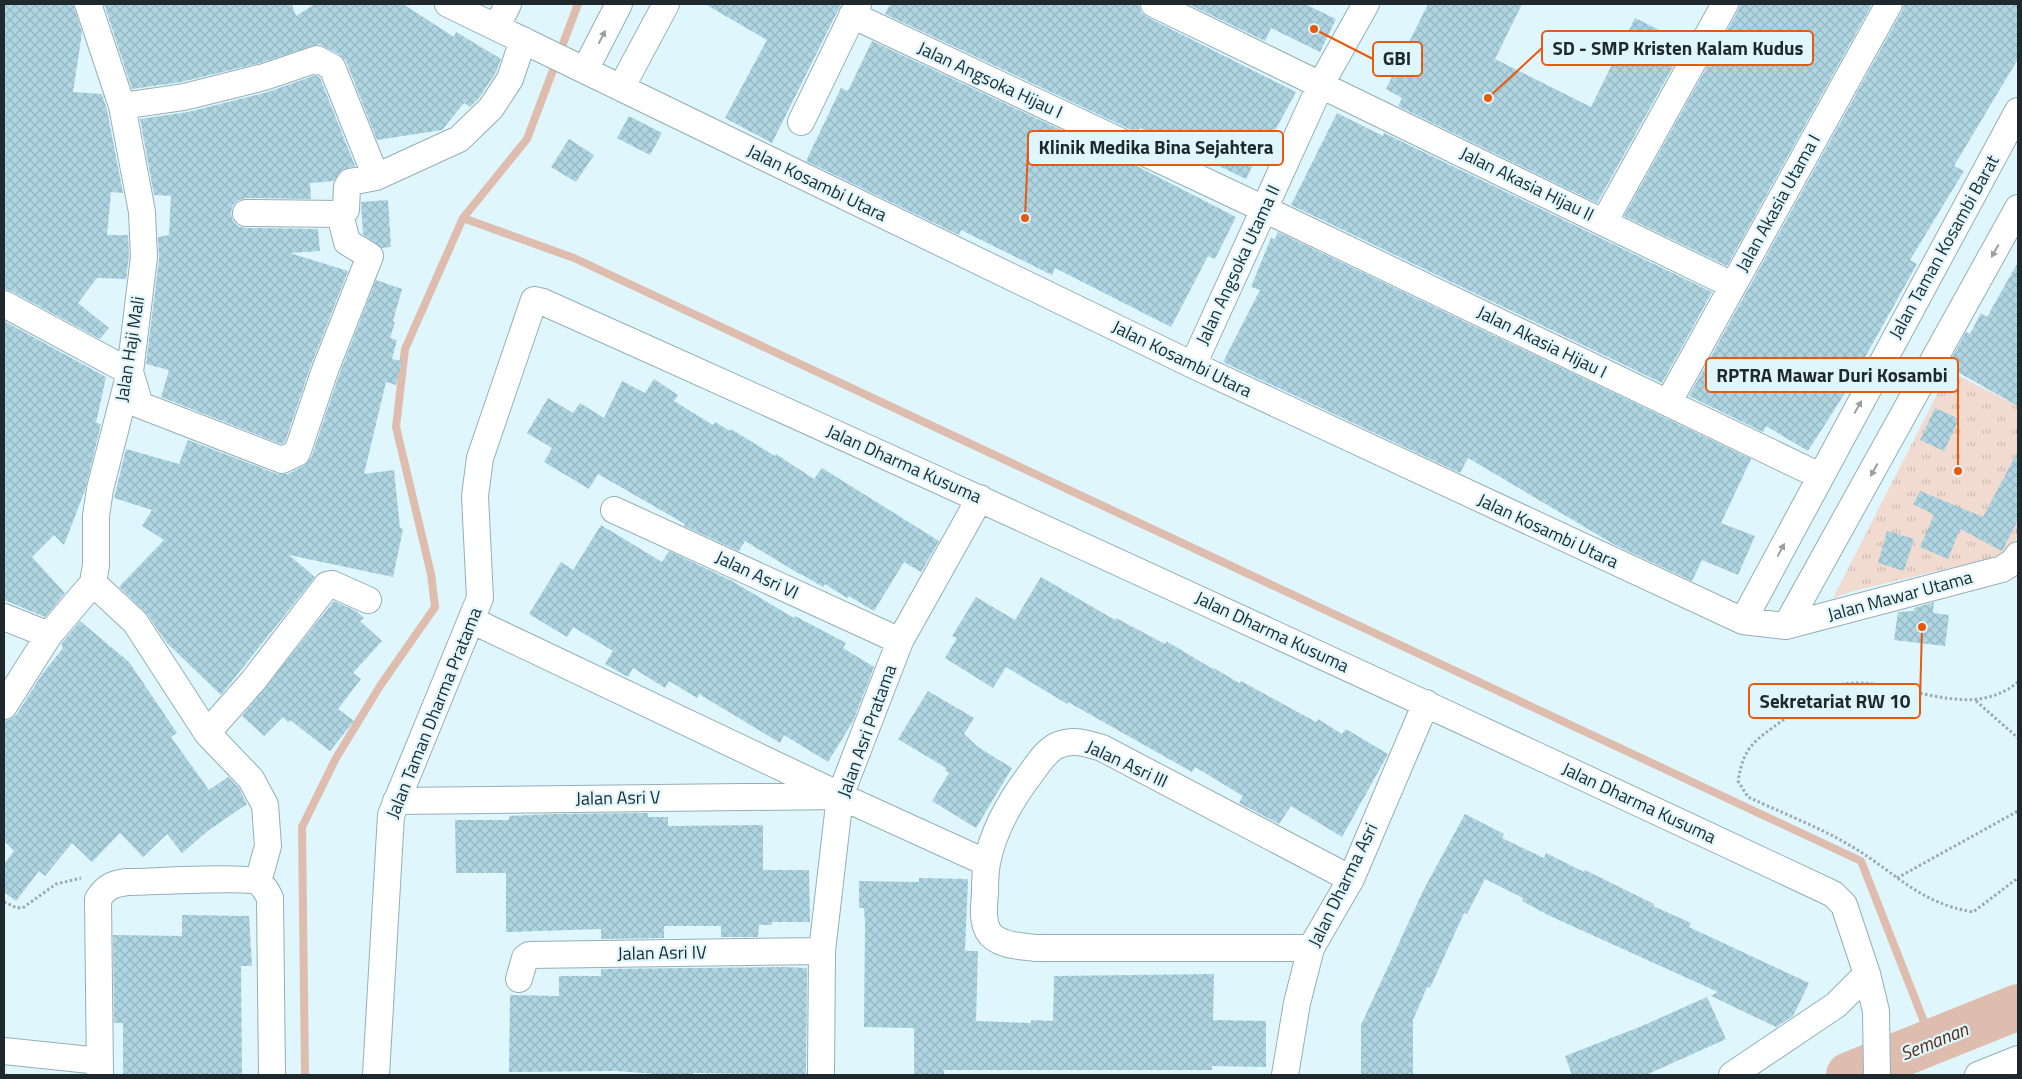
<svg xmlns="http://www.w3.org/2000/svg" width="2022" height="1079" font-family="'Titillium Web',sans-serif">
	<defs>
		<pattern id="park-tufts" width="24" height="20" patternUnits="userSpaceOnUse" patternTransform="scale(1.25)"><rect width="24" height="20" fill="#f1dbd1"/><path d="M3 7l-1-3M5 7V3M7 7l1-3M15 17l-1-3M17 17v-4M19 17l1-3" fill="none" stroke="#cebcb4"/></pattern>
		<pattern id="building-cross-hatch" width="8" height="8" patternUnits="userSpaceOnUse" patternTransform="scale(1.25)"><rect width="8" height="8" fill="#aed5e1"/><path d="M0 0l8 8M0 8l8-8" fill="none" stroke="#95b7c1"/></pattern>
	</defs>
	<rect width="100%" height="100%" fill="#dff6fd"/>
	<path fill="url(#park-tufts)" d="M 1949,371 L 2018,406 L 2018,536 L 2008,554 L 1849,592 L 1833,598 Z"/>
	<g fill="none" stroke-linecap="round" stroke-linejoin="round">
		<path stroke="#dfbdae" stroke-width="8" d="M 463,218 L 574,258 L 1861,861 L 1932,1042
			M 305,1075 L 302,827 L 336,758 L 380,686 L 435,607 L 431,574 L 396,427 L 405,349 L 463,218 L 527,139 L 578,4"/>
		<path stroke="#dfbdae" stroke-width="46" d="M 1849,1075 L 2018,1007"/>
	</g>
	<path fill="url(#building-cross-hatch)" d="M 4,4 L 73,4 L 82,33 L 73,92 L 102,94 L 107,110 L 123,193 L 111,192 L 107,235 L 128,235 L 129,256 L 126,279 L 97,278 L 78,303 L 109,328 L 100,339 L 11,291 L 4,289 Z
		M 104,4 L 292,4 L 296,16 L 315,4 L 403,4 L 454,37 L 456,32 L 501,59 L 496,72 L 479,98 L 470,107 L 464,103 L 442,130 L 377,140 L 346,61 L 339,54 L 319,44 L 260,63 L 181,82 L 132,89 Z
		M 705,4 L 841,4 L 772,143 L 725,118 L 767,40 Z
		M 890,4 L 1139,4 L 1141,12 L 1147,17 L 1296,92 L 1272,136 L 1268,134 L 1246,179 L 1140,128 L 1138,133 L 885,14 Z
		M 1188,4 L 1305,4 L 1336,19 L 1320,52 L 1271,28 L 1265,41 Z
		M 1428,4 L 1522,4 L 1495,59 L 1591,107 L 1635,18 L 1686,43 L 1597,203 L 1398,106 L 1402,98 L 1386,89 Z
		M 1740,4 L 1872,4 L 1727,266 L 1624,216 L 1738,11 Z
		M 1904,4 L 2018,4 L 2018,59 L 1954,166 L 1964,171 L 1910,260 L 1917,264 L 1845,393 L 1808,451 L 1766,426 L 1763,432 L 1689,396 L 1902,11 Z
		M 872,41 L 1125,160 L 1236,217 L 1215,259 L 1208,256 L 1171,327 L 1055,268 L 1052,275 L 961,230 L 959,235 L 806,161 L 841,88 L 848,91 Z
		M 316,75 L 320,78 L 355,166 L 342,170 L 334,181 L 310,183 L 311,199 L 246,198 L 239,200 L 233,205 L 231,212 L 233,221 L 238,226 L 245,228 L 318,229 L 320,251 L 290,253 L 348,271 L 311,365 L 285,442 L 281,444 L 161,397 L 169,370 L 146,364 L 159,259 L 158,237 L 169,235 L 171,196 L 154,195 L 140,119 L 188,112 L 268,92 Z
		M 1337,113 L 1383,136 L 1384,133 L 1712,292 L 1662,383 L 1291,205 Z
		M 629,116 L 662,133 L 650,155 L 617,138 Z
		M 569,139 L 594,155 L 576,182 L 551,167 Z
		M 388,200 L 391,247 L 382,248 L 363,234 L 361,202 Z
		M 1278,232 L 1751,459 L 1721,523 L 1755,536 L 1738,575 L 1702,560 L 1692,581 L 1615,545 L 1468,458 L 1460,473 L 1223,362 L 1260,290 L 1251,287 L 1271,238 L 1275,239 Z
		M 2018,262 L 2018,406 L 1947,366 L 1966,332 L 1970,334 L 1981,313 L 1987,317 Z
		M 376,280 L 402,289 L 393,321 L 395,322 L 390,338 L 397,340 L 392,359 L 402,361 L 396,385 L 386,382 L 364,474 L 394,470 L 400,528 L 403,529 L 393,577 L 289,555 L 315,577 L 221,695 L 167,643 L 147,614 L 119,587 L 164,540 L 142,526 L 152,510 L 114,498 L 126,449 L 179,464 L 188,440 L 277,474 L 288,474 L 304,466 L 311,458 L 339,375 Z
		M 4,321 L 106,377 L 96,423 L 101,424 L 85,490 L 64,545 L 54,535 L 32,557 L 65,593 L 45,617 L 4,600 Z
		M 654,379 L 678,395 L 674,401 L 713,425 L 715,422 L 730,431 L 731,429 L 775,456 L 776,454 L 814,479 L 822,468 L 939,541 L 921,572 L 904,562 L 874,611 L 849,596 L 847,598 L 825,584 L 823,587 L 801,574 L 801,575 L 745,541 L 739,551 L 684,526 L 685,524 L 598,474 L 589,489 L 544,462 L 552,448 L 527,433 L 548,398 L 573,413 L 580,403 L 604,418 L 622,381 L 645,393 Z
		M 1935,408 L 1959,419 L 1944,451 L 1920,440 Z
		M 2018,451 L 2018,520 L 2002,551 L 1960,529 L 1948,559 L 1920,547 L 1934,515 L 1913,504 L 1920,491 L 1983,517 Z
		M 601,525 L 662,562 L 669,551 L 732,581 L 794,618 L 795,616 L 846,643 L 843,648 L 874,667 L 853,721 L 828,762 L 784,735 L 780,743 L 699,694 L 697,698 L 669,681 L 665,688 L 633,668 L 628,677 L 605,664 L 613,651 L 573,627 L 567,637 L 529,614 L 561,562 L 573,570 Z
		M 1887,531 L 1914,539 L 1904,571 L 1878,563 Z
		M 1041,577 L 1115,620 L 1116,618 L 1165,644 L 1166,641 L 1213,669 L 1214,668 L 1239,683 L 1241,681 L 1316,722 L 1318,719 L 1342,734 L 1346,729 L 1388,754 L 1342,837 L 1291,806 L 1279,824 L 1239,803 L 1243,796 L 1195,767 L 1192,772 L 1068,702 L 1067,704 L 1006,667 L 993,688 L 945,658 L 957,638 L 952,636 L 976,597 L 1015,620 Z
		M 334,601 L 356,611 L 364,618 L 360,621 L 382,641 L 353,673 L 361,679 L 338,709 L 354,721 L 330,751 L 290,720 L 288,722 L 283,717 L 264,736 L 242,716 Z
		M 1934,602 L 1933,613 L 1949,615 L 1945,646 L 1894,640 L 1898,612 L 1914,611 L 1914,608 Z
		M 80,621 L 129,662 L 177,733 L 171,737 L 209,790 L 228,777 L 239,788 L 247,804 L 209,830 L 182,853 L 167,834 L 143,857 L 120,833 L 92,862 L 72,843 L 45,876 L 39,871 L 16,901 L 4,892 L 4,864 L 14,851 L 4,841 L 4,721 L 11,719 L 17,714 L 43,673 L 63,648 L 61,644 Z
		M 928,691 L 974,718 L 964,734 L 978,747 L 1012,768 L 976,828 L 932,801 L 949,773 L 945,770 L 946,768 L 898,739 Z
		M 648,813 L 648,817 L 668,817 L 668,826 L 763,825 L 763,870 L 809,870 L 810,922 L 772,922 L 772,925 L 759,925 L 758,937 L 721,937 L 721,926 L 664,926 L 664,938 L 601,939 L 601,929 L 506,932 L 506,873 L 456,873 L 455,820 L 509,820 L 509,816 L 552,814 Z
		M 1465,814 L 1504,834 L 1502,838 L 1544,858 L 1546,853 L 1584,872 L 1585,870 L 1654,904 L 1653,906 L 1691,923 L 1689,927 L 1809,983 L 1793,1016 L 1776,1027 L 1711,996 L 1718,992 L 1550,916 L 1522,901 L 1523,898 L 1485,879 L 1467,914 L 1464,913 L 1430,988 L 1427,987 L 1413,1020 L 1413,1075 L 1361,1075 L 1361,1025 L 1424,889 Z
		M 919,878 L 968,879 L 965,951 L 978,951 L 976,1021 L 1031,1023 L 1031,1020 L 1053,1021 L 1054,976 L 1214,974 L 1213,1020 L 1266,1021 L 1266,1067 L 1212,1066 L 1212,1070 L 944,1070 L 944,1075 L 914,1074 L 914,1028 L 864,1027 L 865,923 L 864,908 L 859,908 L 859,881 L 919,882 Z
		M 182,915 L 249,916 L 252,966 L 241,966 L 242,1075 L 123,1075 L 123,1023 L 114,1023 L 113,935 L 182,936 Z
		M 784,967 L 807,968 L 806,1075 L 693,1073 L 693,1075 L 670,1075 L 616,1071 L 509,1072 L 510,995 L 559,996 L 559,976 L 601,976 L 601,969 Z
		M 1707,997 L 1726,1039 L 1646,1075 L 1572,1075 L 1565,1056 L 1642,1026 Z"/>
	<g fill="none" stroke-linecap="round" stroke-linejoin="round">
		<defs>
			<path id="street" d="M 448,4 L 1193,365 L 1743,621 L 1786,626 L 2002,569 L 2013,562 L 2018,555
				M 1154,4 L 1732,285
				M 852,15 L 1264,209 L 1820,476
				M 497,27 L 508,4
				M 585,70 L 619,4
				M 621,88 L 666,4
				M 122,106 L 184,97 L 264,77 L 317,59 L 332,67 L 376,177
				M 801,122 L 858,4
				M 246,213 L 340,214 L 346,210 L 347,187 L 350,182 L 376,177 L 459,139 L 491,108 L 510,79 L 523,40
				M 1604,222 L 1725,4
				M 4,304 L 130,372
				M 1193,365 L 1321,84 L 1366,4
				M 130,372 L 140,405 L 282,460 L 297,453 L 325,370 L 370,256 L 347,242 L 340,214
				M 1668,403 L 1889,4
				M 614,510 L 900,641
				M 93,583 L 135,622 L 207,733 L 251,779 L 265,805 L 268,846 L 258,882
				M 4,617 L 49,635
				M 471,620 L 835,793
				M 1743,621 L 2018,111
				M 1786,626 L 2018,208
				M 4,706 L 49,635 L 93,583 L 96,565 L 96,516 L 100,489 L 130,372 L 144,257 L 142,212 L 122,106 L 88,4
				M 207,733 L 253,681 L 327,585 L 332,584 L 368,600
				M 396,801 L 840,796 L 987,863
				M 1311,948 L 1036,948 C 1021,946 997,946 988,931 C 982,919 984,906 985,893 C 985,884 985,873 987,863 C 993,830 1012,798 1032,772 C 1039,762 1047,750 1058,745 C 1074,739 1086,743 1102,748 L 1351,879
				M 519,979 L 525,958 L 529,955 L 822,951
				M 4,1051 L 100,1061
				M 100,1075 L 98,899 C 106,887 112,884 127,882 C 147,882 247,876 258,882 C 264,886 267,892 270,898 L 272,1075
				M 376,1075 L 391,815 L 480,598 L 475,496 L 480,458 L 534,300 L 543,302 C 975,495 1405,693 1833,894 L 1844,905 L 1867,974 L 1876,1011 L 1877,1075
				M 821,1075 L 822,951 L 840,796 L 900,641 L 980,498
				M 1285,1075 L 1297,1003 L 1311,948 L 1351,879 L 1426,703
				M 1732,1075 L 1836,1005 L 1867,974
				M 1978,1075 L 2018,1059"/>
		</defs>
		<use href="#street" stroke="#94afb7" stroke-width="28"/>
		<path stroke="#99abb1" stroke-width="3" stroke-dasharray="2.5 2.5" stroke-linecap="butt" d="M 2018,682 C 1964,727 1894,670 1834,686 C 1823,688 1794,712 1783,720 C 1755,741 1744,745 1738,781 L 1748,797 C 1782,813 1824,829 1856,849 C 1898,875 1920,903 1973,912 L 2018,878
			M 1976,701 L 2018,738
			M 1897,878 L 2018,811
			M 4,902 L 17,908 L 24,907 L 56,884 L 81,878"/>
		<use href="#street" stroke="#fff" stroke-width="26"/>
	</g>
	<defs><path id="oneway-solid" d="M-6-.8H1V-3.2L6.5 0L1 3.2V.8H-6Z" transform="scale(1.25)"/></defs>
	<g fill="#9a9fa0">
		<use href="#oneway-solid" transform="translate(602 37) rotate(-63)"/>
		<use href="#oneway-solid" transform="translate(1995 251) rotate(119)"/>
		<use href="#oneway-solid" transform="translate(1858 407) rotate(-61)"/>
		<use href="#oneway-solid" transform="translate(1874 470) rotate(119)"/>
		<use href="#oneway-solid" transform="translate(1781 550) rotate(-62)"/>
	</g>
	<g text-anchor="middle" stroke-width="4.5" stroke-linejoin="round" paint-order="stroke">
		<g font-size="18" fill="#1f292d" stroke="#dff6fd">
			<text transform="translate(990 80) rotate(25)" y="6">Jalan Angsoka Hijau I</text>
			<text transform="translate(817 183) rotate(26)" y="6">Jalan Kosambi Utara</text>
			<text transform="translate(1527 184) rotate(26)" y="6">Jalan Akasia Hijau II</text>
			<text transform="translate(1778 203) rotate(-61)" y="6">Jalan Akasia Utama I</text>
			<text transform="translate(1944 247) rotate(-61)" y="6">Jalan Taman Kosambi Barat</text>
			<text transform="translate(1238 265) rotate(-65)" y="6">Jalan Angsoka Utama II</text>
			<text transform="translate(1542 342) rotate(26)" y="6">Jalan Akasia Hijau I</text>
			<text transform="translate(130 349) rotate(-81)" y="6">Jalan Haji Mali</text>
			<text transform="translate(1182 359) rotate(26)" y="6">Jalan Kosambi Utara</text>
			<text transform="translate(904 464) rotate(24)" y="6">Jalan Dharma Kusuma</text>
			<text transform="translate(1548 531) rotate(25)" y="6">Jalan Kosambi Utara</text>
			<text transform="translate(757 575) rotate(25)" y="6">Jalan Asri VI</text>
			<text transform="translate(1900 596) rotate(-15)" y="6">Jalan Mawar Utama</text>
			<text transform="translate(1272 632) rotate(25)" y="6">Jalan Dharma Kusuma</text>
			<text transform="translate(434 713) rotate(-68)" y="6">Jalan Taman Dharma Pratama</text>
			<text transform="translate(867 731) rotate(-70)" y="6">Jalan Asri Pratama</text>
			<text transform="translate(1127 764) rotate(25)" y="6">Jalan Asri III</text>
			<text transform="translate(618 798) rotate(-1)" y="6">Jalan Asri V</text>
			<text transform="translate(1639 803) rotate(25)" y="6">Jalan Dharma Kusuma</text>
			<text transform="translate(1343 885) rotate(-64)" y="6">Jalan Dharma Asri</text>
			<text transform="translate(662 953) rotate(-1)" y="6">Jalan Asri IV</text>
		</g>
		<g font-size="19" font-style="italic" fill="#5a2c16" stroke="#dff6fd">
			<text transform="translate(1934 1041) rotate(-22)" y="7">Semanan</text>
		</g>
	</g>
	<path fill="none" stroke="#e8590c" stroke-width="2" d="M1488 98L1542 48M1314 29L1373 59M1025 218L1028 148M1958 471L1958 375M1922 627L1920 701"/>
	<g fill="#e8590c" stroke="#dff6fd" stroke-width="2">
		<circle cx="1488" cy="98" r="5"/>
		<circle cx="1314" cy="29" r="5"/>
		<circle cx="1025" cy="218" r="5"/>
		<circle cx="1958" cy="471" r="5"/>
		<circle cx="1922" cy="627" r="5"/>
	</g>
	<g fill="#dff6fd" stroke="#e8590c" stroke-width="2">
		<rect x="1542" y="31" width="271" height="34" rx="5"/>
		<rect x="1373" y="42" width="49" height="34" rx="5"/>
		<rect x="1028" y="131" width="255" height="34" rx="5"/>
		<rect x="1706" y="358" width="252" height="34" rx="5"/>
		<rect x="1749" y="684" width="171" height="34" rx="5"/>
	</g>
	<g font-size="19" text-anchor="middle" font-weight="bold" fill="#1f292d">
		<text x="1678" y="55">SD - SMP Kristen Kalam Kudus</text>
		<text x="1397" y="65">GBI</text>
		<text x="1156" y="154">Klinik Medika Bina Sejahtera</text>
		<text x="1832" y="382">RPTRA Mawar Duri Kosambi</text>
		<text x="1835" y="708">Sekretariat RW 10</text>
	</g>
	<rect width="2022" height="1079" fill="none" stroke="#1f292d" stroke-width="10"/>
</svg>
